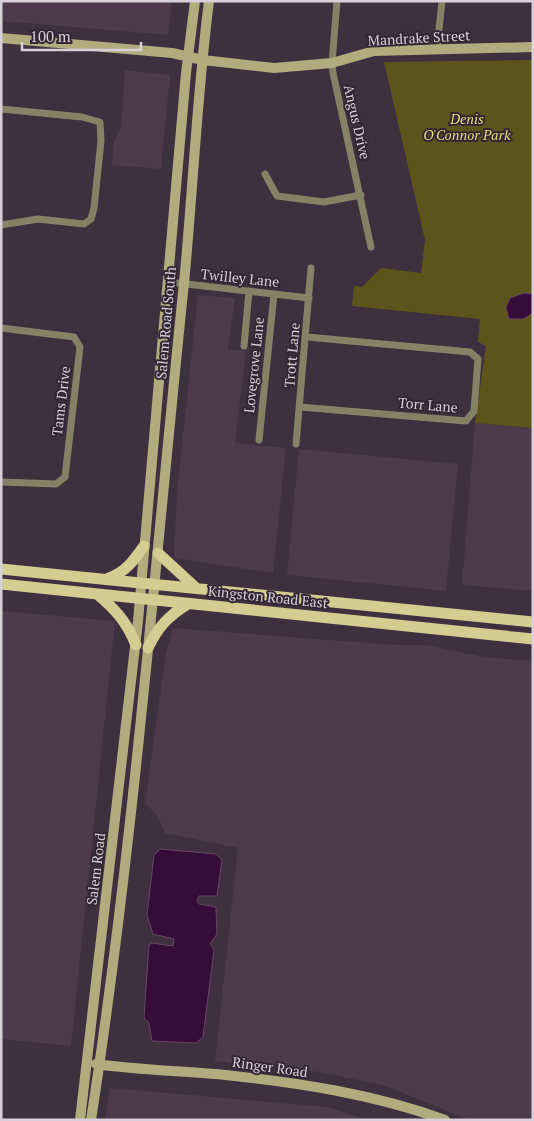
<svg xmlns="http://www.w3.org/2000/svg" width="534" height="1121" font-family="'PT Serif',serif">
	<rect width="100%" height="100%" fill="#3e303f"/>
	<path fill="#4d3a4d" d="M 1,1 L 172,1 L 168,35 L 1,21 Z
		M 125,70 L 170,75 L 161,169 L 112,165 L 114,141 L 121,127 Z
		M 198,295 L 235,298 L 228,349 L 246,351 L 235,443 L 286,448 L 273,573 L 174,558 L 177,491 Z
		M 475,423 L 533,428 L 533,591 L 462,585 Z
		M 299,449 L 458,464 L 446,591 L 287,575 Z
		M 1,611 L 115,621 L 71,1046 L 1,1039 Z
		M 173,628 L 395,645 L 426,645 L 483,657 L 533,661 L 533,1120 L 469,1120 L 386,1086 L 319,1072 L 215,1061 L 238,848 L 165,833 L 157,815 L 145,804 L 166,652 Z
		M 110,1088 L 327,1107 L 367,1120 L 105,1120 Z"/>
	<path fill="#5c541b" d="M 533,60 L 533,428 L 475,423 L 486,346 L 478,342 L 480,319 L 352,306 L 354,286 L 362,287 L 381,268 L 421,273 L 425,240 L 384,62 Z"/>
	<path fill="#360c38" stroke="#674668" d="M 524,293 L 533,294 L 533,313 L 523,319 L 509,319 L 506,307 L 510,298 Z
		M 160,849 L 216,854 L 222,860 L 217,896 L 199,896 L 197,901 L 199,904 L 216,907 L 217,934 L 210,944 L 214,950 L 203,1037 L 196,1043 L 152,1041 L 149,1023 L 144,1018 L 149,945 L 152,943 L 173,946 L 174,939 L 153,934 L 147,915 L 154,855 Z"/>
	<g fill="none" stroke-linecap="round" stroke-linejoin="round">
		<path stroke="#858165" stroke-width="7" d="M 337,1 L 332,63 L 333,73 L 371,247
			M 437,49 L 442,1
			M 1,109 L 82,117 L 100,122 L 101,141 L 94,208 L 91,219 L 84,224 L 38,219 L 1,225
			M 265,174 L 277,196 L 324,202 L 361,195
			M 169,282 L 309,298
			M 1,328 L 74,337 L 80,347 L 65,477 L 56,484 L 1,482
			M 244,346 L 249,291
			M 300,407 L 466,421 L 474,411 L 478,359 L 470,352 L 307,337
			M 259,440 L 274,294
			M 296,444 L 311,268"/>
		<path stroke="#b1ab7e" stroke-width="10" d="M 1,38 L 172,53 L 203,60 L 274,68 L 332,63 L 374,51 L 533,47
			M 96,1064 C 138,1070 182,1071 225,1075 C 300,1083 374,1094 445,1120
			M 80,1120 L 138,621 L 186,73 L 195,1
			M 91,1120 C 134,842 155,562 184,283 C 193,189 197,95 209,1"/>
		<path stroke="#d4cc90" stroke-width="11" d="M 158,553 L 195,587
			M 1,569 L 533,622
			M 109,578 C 126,572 134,560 144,546
			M 1,584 L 533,639
			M 97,594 C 115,609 127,622 136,645
			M 148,648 C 158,627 168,616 188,604"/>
	</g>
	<g text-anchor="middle" stroke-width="4" stroke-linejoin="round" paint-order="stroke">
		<g font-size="14" fill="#d8cfd8" stroke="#342634">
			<text transform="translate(419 38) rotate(-3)" y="5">Mandrake Street</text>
			<text transform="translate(357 122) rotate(77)" y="5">Angus Drive</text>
			<text transform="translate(240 278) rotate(6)" y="5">Twilley Lane</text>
			<text transform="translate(166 323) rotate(-85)" y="5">Salem Road South</text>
			<text transform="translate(292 355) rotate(-85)" y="5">Trott Lane</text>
			<text transform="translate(254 365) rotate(-84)" y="5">Lovegrove Lane</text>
			<text transform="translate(61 401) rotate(-83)" y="5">Tams Drive</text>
			<text transform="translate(428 405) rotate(5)" y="5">Torr Lane</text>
			<text transform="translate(268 597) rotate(6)" y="5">Kingston Road East</text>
			<text transform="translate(96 869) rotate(-83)" y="5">Salem Road</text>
			<text transform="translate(270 1067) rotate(8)" y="5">Ringer Road</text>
		</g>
		<g font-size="14" font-style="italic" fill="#eadc79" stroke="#342634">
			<text x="467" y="124">Denis<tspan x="467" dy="16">O'Connor Park</tspan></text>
		</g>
	</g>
	<rect width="534" height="1121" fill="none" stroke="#d8cfd8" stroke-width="5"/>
	<path d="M22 42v8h119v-8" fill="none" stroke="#d8cfd8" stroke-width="2.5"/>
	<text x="30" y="42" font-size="15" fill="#d8cfd8" stroke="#342634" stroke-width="4" paint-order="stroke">100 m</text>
</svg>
